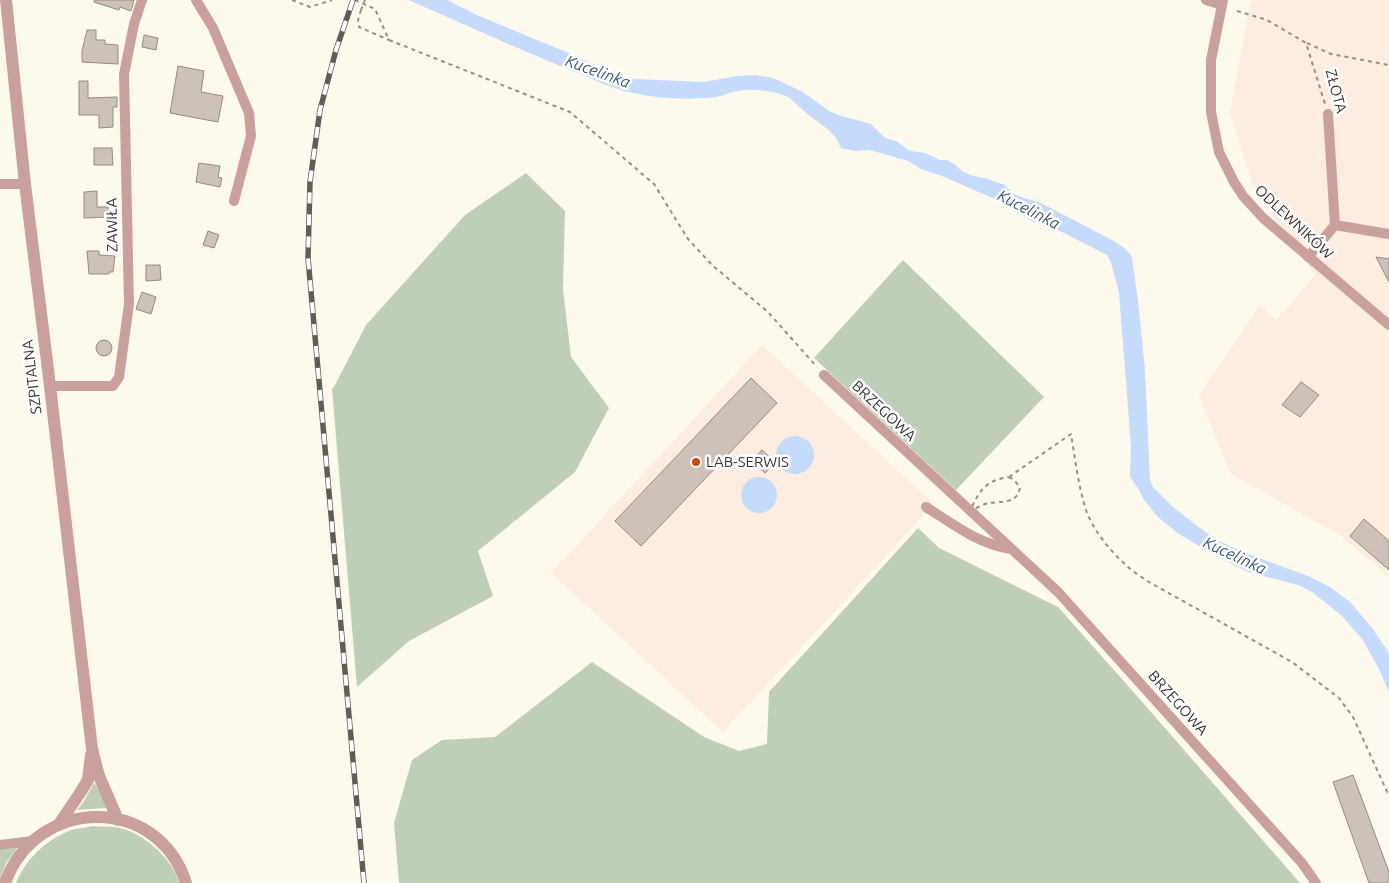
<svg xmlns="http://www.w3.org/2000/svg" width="1389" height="883" font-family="Ubuntu,sans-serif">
	<rect width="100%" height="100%" fill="#fdfaed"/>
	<path fill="#fdece0" d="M 1251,0 L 1389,0 L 1389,577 L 1340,535 L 1231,474 L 1199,395 L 1260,305 L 1276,320 L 1315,275 L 1254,189 L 1230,113 Z
		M 762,345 L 934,504 L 723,732 L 551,573 Z"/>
	<path fill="#bfceb9" d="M 526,173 L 565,211 L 563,289 L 571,357 L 609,408 L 575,472 L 478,551 L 493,596 L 409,641 L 357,687 L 332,389 L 335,385 L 366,325 L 465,215 Z
		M 903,260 L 1044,397 L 956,490 L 814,358 Z
		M 918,528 L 939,548 L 1058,607 L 1137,696 L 1300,883 L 399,883 L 394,823 L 412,760 L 442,740 L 495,737 L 592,662 L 704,737 L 739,751 L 767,744 L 769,692 Z
		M 94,783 L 112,810 L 105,808 L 77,810 L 84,801 Z
		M 92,826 C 101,827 112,826 120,828 C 143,833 174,860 179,883 L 16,883 C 25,860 46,840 69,831 C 76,828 85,828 92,826 Z
		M 17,848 L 6,863 L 0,879 L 0,850 Z"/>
	<path fill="#c6dbfb" d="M 408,0 L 447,0 L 479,16 L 576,56 L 609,72 L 635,79 L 704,82 L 737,76 L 756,75 L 773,78 L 803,92 L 829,111 L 838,115 L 871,124 L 885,138 L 896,141 L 910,151 L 925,153 L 940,160 L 947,160 L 956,165 L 962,171 L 973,176 L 985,178 L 1005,185 L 1013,194 L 1024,198 L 1039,202 L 1112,240 L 1126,249 L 1132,257 L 1139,309 L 1145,370 L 1150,479 L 1153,487 L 1173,507 L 1200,528 L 1219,541 L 1243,552 L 1308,576 L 1330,587 L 1350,602 L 1373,629 L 1389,653 L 1389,692 L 1379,669 L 1362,639 L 1342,616 L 1312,592 L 1298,585 L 1248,572 L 1207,551 L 1176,532 L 1158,517 L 1144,500 L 1138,488 L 1130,477 L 1131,446 L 1119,293 L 1111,263 L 1107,255 L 1046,224 L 1033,222 L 1006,204 L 942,176 L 921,169 L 908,161 L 870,150 L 855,151 L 841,148 C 833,128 818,124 804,111 C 797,105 792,98 783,95 C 772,91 749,88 738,91 C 730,92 723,96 716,97 C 688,100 660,99 633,93 C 611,89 592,78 572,71 C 517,49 463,23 408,0 Z
		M776 455a19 19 0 1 1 38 0a19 19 0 1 1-38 0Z
		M741 495a18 18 0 1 1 36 0a18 18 0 1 1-36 0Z"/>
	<path fill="#cdc2ba" stroke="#948a82" d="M 94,0 L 134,0 L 131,11 L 120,7 L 119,10 L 94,2 Z
		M 87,30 L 96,30 L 96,40 L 105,40 L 105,44 L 118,45 L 118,64 L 82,62 L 82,51 Z
		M 144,35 L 158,38 L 156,50 L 142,47 Z
		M 178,66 L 204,71 L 201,92 L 223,96 L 218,122 L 170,113 Z
		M 79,81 L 88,81 L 88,98 L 117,97 L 117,107 L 113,107 L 113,127 L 99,128 L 99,115 L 79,115 Z
		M 94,148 L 112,148 L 113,165 L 94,165 Z
		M 199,163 L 220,166 L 218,177 L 222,178 L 220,187 L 196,182 Z
		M 97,191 L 97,207 L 108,207 L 109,217 L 84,218 L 84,192 Z
		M 208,231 L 219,235 L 214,248 L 203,245 Z
		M 87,251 L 99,251 L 99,255 L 115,256 L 113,272 L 109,272 L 109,274 L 89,274 Z
		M 1376,257 L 1389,259 L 1389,282 Z
		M 146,265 L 160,265 L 161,280 L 146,281 Z
		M 142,292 L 156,297 L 151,314 L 136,309 Z
		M96 348a8 8 0 1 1 16 0a8 8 0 1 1-16 0Z
		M 751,378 L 777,403 L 641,546 L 615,521 Z
		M 1301,382 L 1319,395 L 1300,417 L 1282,405 Z
		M 762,450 L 775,462 L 765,473 L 752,461 Z
		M 1364,519 L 1389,541 L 1389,570 L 1350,536 Z
		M 1353,775 L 1389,872 L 1389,883 L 1369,883 L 1333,782 Z"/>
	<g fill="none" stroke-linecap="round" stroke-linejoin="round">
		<path stroke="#939189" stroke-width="2" stroke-dasharray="4 4" stroke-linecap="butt" d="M 292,0 L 310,7 L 332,0
			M 355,0 L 375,9 L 389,40 L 570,112 L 654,184 L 688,239 L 712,265 L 768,312 L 817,367
			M 361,10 L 358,20 L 359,27 L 389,40
			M 1237,11 L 1267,20 L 1306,43 L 1325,104
			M 1307,43 L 1331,54 L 1389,65
			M 1009,477 L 1071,434 C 1075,458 1078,483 1085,507 C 1092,529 1109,550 1127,566 C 1133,572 1142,577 1149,582 L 1292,662 L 1339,698 L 1353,717 L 1389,796
			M 1009,477 L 1013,479 L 1020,487 C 1018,506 999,500 985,504 C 980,506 975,509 970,511 C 979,491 986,480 1009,477 Z"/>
		<path stroke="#c9a09b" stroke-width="10" d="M 196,0 L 213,28 L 249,113 L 251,136 L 234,201
			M 1206,0 L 1222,5
			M 1223,0 L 1211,60 L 1211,112 L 1219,152 L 1234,182 L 1243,196 L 1263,218 L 1389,325
			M 1328,114 L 1335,225
			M 0,184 L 25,184
			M 1308,257 L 1335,225 L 1389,234
			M 824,375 L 1058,592 L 1302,863 L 1316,883
			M 50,386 L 113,386 L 119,377 L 129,304 L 124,74 L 134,24 L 142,0
			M 926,507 C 953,524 978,544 1011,549
			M 0,845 L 32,841"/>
		<path stroke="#c9a09b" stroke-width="12" d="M 6,0 L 25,184 L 50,386 L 92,749 L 99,776 L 118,820
			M 59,824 L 80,793 L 88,780 L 91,755
			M 5,883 C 36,796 158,794 186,883"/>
		<defs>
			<path id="rail" d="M 353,0 L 336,50 L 320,110 L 310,182 L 308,258 L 364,883"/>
		</defs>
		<use href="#rail" stroke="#5f5d58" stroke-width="5.5"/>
		<use href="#rail" stroke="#fff" stroke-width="4" stroke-dasharray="11" stroke-linecap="butt"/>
		<path stroke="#939189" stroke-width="2" stroke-dasharray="4 4" stroke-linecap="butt" d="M 361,10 L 365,0"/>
	</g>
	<circle fill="#d04910" stroke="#fff" stroke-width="2" cx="696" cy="462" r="5"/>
	<g text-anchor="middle" stroke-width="5" stroke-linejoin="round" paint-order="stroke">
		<g font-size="15" fill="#363531" stroke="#fff">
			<text transform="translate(1336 91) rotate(75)" y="5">ZŁOTA</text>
			<text transform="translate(1294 222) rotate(43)" y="5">ODLEWNIKÓW</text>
			<text transform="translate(112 225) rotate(-91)" y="5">ZAWIŁA</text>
			<text transform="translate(32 377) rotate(-97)" y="5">SZPITALNA</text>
			<text transform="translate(884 411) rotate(43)" y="5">BRZEGOWA</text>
			<text transform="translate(1178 703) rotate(48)" y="5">BRZEGOWA</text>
		</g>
		<g font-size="15" fill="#363531" stroke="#fff" text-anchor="start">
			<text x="706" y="467">LAB-SERWIS</text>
		</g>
		<g font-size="16" font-style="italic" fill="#36527e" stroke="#fff">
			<text transform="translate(598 71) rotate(20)" y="6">Kucelinka</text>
			<text transform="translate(1029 209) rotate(27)" y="6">Kucelinka</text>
			<text transform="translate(1235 555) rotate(25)" y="6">Kucelinka</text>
		</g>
	</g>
</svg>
